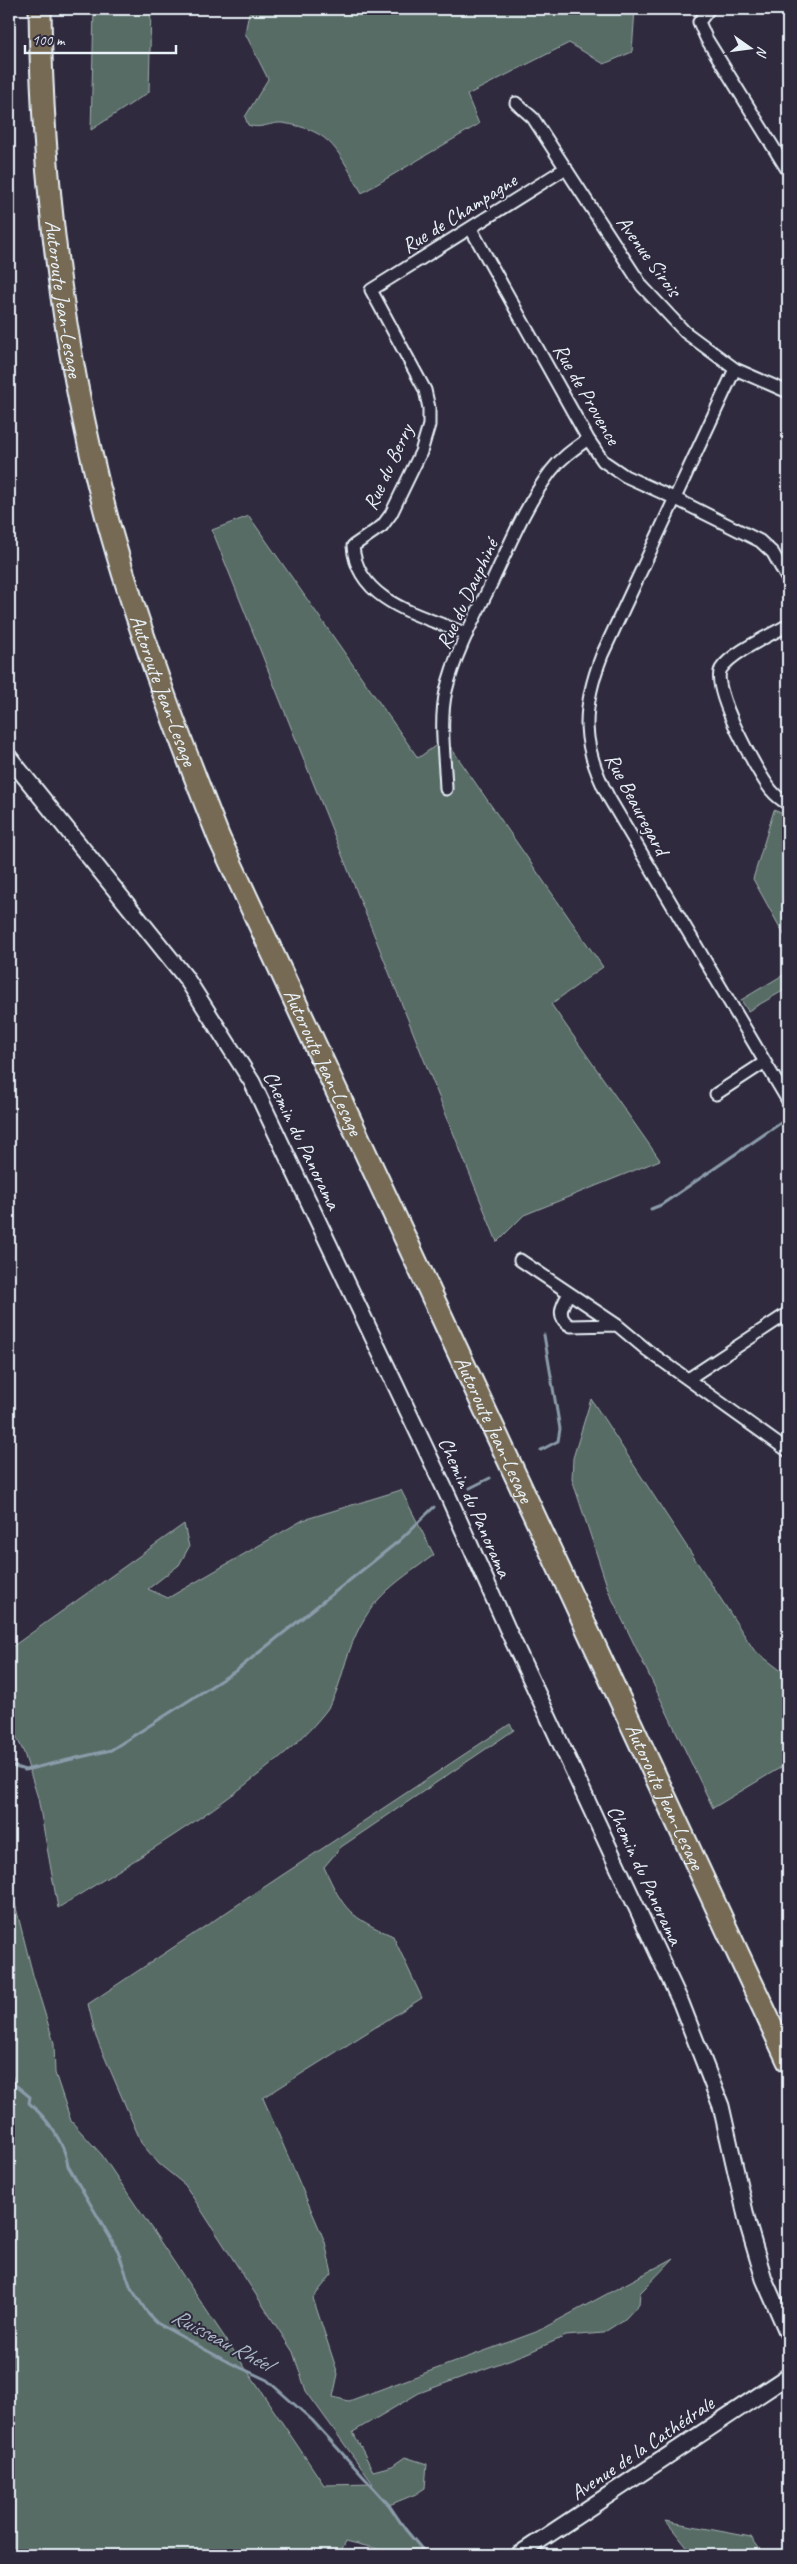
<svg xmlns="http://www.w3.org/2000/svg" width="797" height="2564" font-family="Caveat,sans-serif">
	<rect width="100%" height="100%" fill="#2f2a3d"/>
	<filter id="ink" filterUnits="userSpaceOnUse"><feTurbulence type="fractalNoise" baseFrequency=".02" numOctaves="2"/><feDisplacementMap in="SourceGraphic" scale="10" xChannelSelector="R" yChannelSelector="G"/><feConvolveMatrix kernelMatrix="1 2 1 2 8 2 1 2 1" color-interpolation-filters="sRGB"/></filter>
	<g filter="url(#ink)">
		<path fill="#596c66" stroke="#a0aeaf" d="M 94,9 L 151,9 L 149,92 L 91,130 Z
			M 255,9 L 635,9 L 632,52 L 604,64 L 569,43 L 467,95 L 479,124 L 362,193 C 338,153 334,130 282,123 C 271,122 260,130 248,125 L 245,117 L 268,79 L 245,33 L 249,13 Z
			M 249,516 L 418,758 L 445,739 L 603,967 L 551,1004 L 660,1160 L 524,1215 L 497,1242 L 212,530 Z
			M 774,810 L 788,816 L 788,942 L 753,879 Z
			M 788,972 L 788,988 L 748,1011 L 741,1000 Z
			M 591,1399 L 754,1650 L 788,1676 L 788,1763 L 713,1808 L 609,1592 L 572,1479 L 573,1458 Z
			M 401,1490 L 434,1555 C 391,1586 368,1599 349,1652 C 341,1674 338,1699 321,1717 C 304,1738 284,1754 263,1771 C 199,1823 128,1864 58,1908 L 38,1798 L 24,1753 L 9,1721 L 9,1649 L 184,1524 L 189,1547 L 179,1565 L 148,1589 L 168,1598 L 303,1520 Z
			M 510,1724 L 514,1730 L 341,1847 L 324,1867 C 344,1911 350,1917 393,1936 L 422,1998 L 263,2098 L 325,2242 L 332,2274 L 313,2298 L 338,2374 L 333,2397 L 349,2401 L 536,2332 L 674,2258 L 640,2293 L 639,2304 L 625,2319 L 603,2333 L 566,2336 L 525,2354 L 419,2393 L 353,2432 L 373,2471 L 392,2466 L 405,2457 L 427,2464 L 425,2488 L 416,2494 L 389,2505 L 425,2555 L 391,2555 L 386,2551 L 346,2541 L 339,2555 L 183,2555 L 179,2552 L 173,2555 L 9,2555 L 9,1880 L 33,1975 L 54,2043 L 55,2073 L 71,2121 L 102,2155 L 324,2485 L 373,2484 L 306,2391 L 293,2352 L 185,2185 L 159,2164 L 142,2144 L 96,2037 L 88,2004 Z
			M 666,2521 L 751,2537 L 764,2555 L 693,2555 Z"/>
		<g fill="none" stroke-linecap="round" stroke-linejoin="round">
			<path stroke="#8b9cab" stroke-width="3" d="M 651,1209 L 661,1205 L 788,1118
				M 541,1450 L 558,1441 L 560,1429 L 544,1335
				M 470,1488 L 490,1478
				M 9,1765 L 25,1770 L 111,1750 L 237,1670 L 400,1540 L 434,1507
				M 12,2077 L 14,2084 L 30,2097 L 29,2103 C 47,2118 65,2143 68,2166 L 118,2251 L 131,2288 L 149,2315 L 157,2323 L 224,2360 L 267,2380 L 312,2420 L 389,2505 L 405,2529 L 427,2555"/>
			<defs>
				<path id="minor" d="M 709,9 L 699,22 L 706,38 L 788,171
					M 516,103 L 533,118 L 642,286 L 685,332 L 735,369 L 788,392
					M 471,229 L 588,439 L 603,461 L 625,476 L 676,499 L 760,541 L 773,553 L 788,580
					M 735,369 L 602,655 C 581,709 581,746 609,798 L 788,1101
					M 788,625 C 771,635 732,652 721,669 C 710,688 757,772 771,790 C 776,796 781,800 788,804
					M 467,634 C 424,616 357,603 353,546 L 382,526 L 391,514 L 421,452 L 429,425 L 429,408 L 425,390 L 371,290 L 566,168
					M 446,789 C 445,758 439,722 446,691 C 455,653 475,617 492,582 C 509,546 526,504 551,471 C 561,458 574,449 588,439
					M 716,1094 L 765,1062
					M 520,1260 L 617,1325 L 647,1350 L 788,1451
					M 569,1294 C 561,1306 556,1318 571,1326 L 615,1325
					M 688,1379 L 788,1313"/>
				<path id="tertiary" d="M 9,757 L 186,978 L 252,1082 L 449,1498 L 507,1628 L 681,2003 L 721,2106 L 748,2225 L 764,2279 L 788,2334
					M 518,2555 L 788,2376"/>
				<g id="motorway">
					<path id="s1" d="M 40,9 C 42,179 63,353 107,518 C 137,627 177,732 219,838 L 788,2061"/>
				</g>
			</defs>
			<use href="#minor" stroke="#e8f1f8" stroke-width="15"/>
			<use href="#tertiary" stroke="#e8f1f8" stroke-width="19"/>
			<use href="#motorway" stroke="#e8f1f8" stroke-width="25"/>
			<use href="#minor" stroke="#2f2a3d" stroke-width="11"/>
			<use href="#tertiary" stroke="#2f2a3d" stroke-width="15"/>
			<use href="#motorway" stroke="#776a54" stroke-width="21"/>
		</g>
	</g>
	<g text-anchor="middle" stroke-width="4" stroke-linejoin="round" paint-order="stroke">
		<g font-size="21" fill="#e8f1f8" stroke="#2f2a3d">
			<text transform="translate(459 213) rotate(-32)" y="7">Rue de Champagne</text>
			<text transform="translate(649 256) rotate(54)" y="7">Avenue Sirois</text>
			<text dy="7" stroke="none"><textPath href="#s1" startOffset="291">Autoroute Jean-Lesage</textPath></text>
			<text transform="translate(587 394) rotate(60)" y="7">Rue de Provence</text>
			<text transform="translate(388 467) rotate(-65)" y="7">Rue du Berry</text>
			<text transform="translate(467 594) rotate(-65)" y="7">Rue du Dauphiné</text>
			<text dy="7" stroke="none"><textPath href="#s1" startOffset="696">Autoroute Jean-Lesage</textPath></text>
			<text transform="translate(637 804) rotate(62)" y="7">Rue Beauregard</text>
			<text dy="7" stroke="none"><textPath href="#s1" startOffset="1101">Autoroute Jean-Lesage</textPath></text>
			<text transform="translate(302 1140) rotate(64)" y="7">Chemin du Panorama</text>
			<text dy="7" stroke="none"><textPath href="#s1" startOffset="1506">Autoroute Jean-Lesage</textPath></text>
			<text transform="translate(475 1507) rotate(66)" y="7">Chemin du Panorama</text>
			<text dy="7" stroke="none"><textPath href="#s1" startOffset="1911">Autoroute Jean-Lesage</textPath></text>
			<text transform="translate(645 1875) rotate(65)" y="7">Chemin du Panorama</text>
			<text transform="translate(642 2448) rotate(-34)" y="7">Avenue de la Cathédrale</text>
		</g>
		<g font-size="22" font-style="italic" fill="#aab8c5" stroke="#2f2a3d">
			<text transform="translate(222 2339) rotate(28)" y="8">Ruisseau Rhéel</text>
		</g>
	</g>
	<rect width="797" height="2564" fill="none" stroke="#2f2a3d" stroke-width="30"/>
	<rect x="15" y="15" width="767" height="2534" fill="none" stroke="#e8f1f8" stroke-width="2" filter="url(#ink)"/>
	<g transform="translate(750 48) rotate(104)" stroke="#2f2a3d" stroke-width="4" paint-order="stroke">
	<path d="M0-4L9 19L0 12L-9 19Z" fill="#e8f1f8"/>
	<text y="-8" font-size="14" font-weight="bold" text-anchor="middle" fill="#e8f1f8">N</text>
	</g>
	<path d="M25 45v8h151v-8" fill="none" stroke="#e8f1f8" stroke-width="2.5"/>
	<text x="32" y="45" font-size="15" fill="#e8f1f8" stroke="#2f2a3d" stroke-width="4" paint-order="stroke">100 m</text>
</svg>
